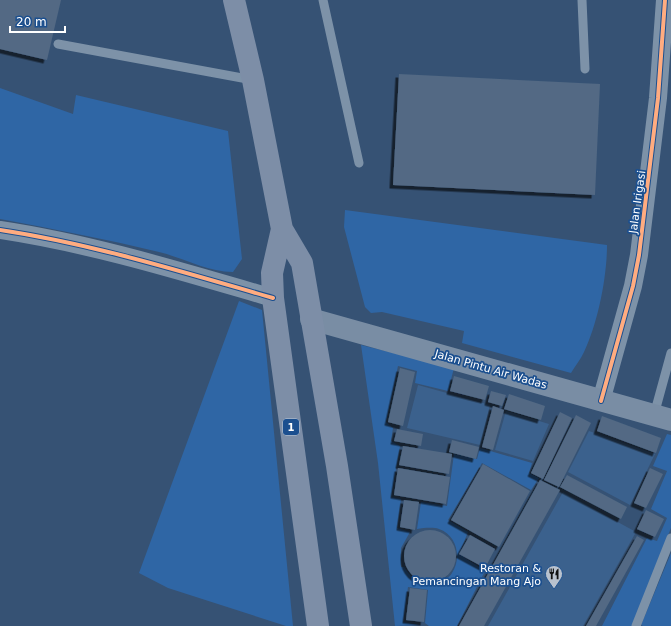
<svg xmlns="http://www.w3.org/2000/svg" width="671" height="626" font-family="'DejaVu Sans',sans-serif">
	<defs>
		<filter id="shadow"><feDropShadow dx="-3.5" dy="3.5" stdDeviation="0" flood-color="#0009"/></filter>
	</defs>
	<rect width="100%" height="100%" fill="#365274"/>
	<path fill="#2f66a5" d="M 0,88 L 73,114 L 76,95 L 228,131 L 242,259 L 233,272 C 207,272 184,258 159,252 C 106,239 53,229 0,219 Z
		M 345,210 L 607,245 C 607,277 598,323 584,352 C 581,359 575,366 571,373 L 462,343 L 464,331 L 382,312 L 371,313 L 365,307 L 344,227 Z
		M 239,301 L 262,310 L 293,626 L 286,626 L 168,588 L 139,573 Z
		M 361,345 L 454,368 L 448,391 L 415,383 L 417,371 L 398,366 L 386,422 L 393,428 L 391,441 L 400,446 L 391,497 L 401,499 L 397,528 L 410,532 L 401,548 L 401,567 L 404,567 C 413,581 424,587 440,582 C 445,580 450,577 452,573 C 462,558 457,535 439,529 C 433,527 424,528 417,529 L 421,502 L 447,506 L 454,454 L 477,459 L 480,448 L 532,463 L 529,473 L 539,478 L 531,490 L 482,463 L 448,520 L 468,532 L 459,554 L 485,571 L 457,626 L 429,626 L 425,623 L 428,590 L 408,587 L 403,622 L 419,625 L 395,626 L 378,463 Z
		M 667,434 L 671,435 L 671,528 L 632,626 L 602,626 L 647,538 L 657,541 L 667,518 L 651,509 L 667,471 L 653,466 Z
		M 671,553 L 671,626 L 643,626 L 641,625 Z"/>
	<path fill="#3b618d" d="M 418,385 L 490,405 L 480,445 L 407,428 Z
		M 506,411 L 549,424 L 533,461 L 495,450 Z
		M 589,431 L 655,454 L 630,505 L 568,472 Z
		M 563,492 L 636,532 L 583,626 L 488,626 Z"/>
	<path fill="#526984" filter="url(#shadow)" d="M 0,0 L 61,0 L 47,60 L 0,49 Z
		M 399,74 L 600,84 L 595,195 L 393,185 Z
		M 400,368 L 415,372 L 403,426 L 388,422 Z
		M 454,376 L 489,386 L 485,400 L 450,391 Z
		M 491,391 L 506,395 L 502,406 L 488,402 Z
		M 509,394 L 545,406 L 541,420 L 504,409 Z
		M 493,406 L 504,410 L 493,450 L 482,447 Z
		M 560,412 L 572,418 L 543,479 L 531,473 Z
		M 576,415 L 591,423 L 559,487 L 544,480 Z
		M 602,416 L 661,438 L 656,453 L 597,431 Z
		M 397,429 L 423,434 L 421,446 L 394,441 Z
		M 452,440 L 479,447 L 476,459 L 449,452 Z
		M 403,446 L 452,454 L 449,474 L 399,465 Z
		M 483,464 L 530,491 L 499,547 L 451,520 Z
		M 398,468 L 450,477 L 446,504 L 394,495 Z
		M 650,468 L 663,474 L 646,508 L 634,503 Z
		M 567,475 L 627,507 L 621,519 L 560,487 Z
		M 540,480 L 560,490 L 484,626 L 459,626 Z
		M 404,500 L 419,502 L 415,530 L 400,527 Z
		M 646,510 L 664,519 L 655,537 L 637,529 Z
		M404 556a26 26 0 1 1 52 0a26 26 0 1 1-52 0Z
		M 470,535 L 495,549 L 485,568 L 459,554 Z
		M 637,536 L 644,540 L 596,626 L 586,626 Z
		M 410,588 L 427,590 L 424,622 L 406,620 Z"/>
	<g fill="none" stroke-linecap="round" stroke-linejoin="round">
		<path stroke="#7d92a8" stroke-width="9" d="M 323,0 L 359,163
			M 582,0 L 585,69
			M 58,44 L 253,80
			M 654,415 L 671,353
			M 636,626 L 671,538"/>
		<path stroke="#7d92a8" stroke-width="18" d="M 0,230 C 93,244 183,272 273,298
			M 601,401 L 633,286 L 639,255 L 658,98 L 665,0"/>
		<path stroke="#798da4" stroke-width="22" d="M 311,319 L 671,420"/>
		<path stroke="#7d8ea7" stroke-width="22" d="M 234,0 L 253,80 L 282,229 L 302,263 L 337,466 L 361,626
			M 282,229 L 272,273 L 273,298 L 318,626"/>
		<defs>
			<path id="cycleway" d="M 0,230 C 93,244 183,272 273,298
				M 601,401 L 633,286 L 639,255 L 658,98 L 665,0"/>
		</defs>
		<use href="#cycleway" stroke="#1b4f8f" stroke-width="6"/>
		<use href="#cycleway" stroke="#ffac80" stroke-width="4"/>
	</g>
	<defs>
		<symbol id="restaurant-pin" viewBox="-11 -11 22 30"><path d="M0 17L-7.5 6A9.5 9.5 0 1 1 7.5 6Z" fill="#b9c2ce" stroke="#1b4f8f"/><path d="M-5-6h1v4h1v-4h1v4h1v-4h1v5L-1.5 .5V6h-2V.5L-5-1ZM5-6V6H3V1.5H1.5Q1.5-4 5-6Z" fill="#111"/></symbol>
	</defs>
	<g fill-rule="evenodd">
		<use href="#restaurant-pin" x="544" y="564" width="20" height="27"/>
	</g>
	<g text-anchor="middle" stroke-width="3.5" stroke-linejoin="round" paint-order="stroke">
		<rect fill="#1b4f8f" stroke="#bbcadd" stroke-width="1" x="283" y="419" width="16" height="16" rx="3"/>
		<g font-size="10" font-weight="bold" fill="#fff">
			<text x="291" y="431">1</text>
		</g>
		<g font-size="11" fill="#fff" stroke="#1b4f8f">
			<text transform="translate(637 202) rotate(-82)" y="4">Jalan Irigasi</text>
			<text transform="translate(491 369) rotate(16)" y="4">Jalan Pintu Air Wadas</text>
		</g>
		<g font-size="11" fill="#fff" stroke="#1b4f8f" text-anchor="end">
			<text x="541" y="572">Restoran &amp;<tspan x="541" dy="13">Pemancingan Mang Ajo</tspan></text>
		</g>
	</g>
	<path d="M10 26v6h55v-6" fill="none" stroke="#ffffff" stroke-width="2"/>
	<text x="16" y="26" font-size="12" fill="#ffffff" stroke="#1b4f8f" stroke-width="3" paint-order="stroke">20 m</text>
</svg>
